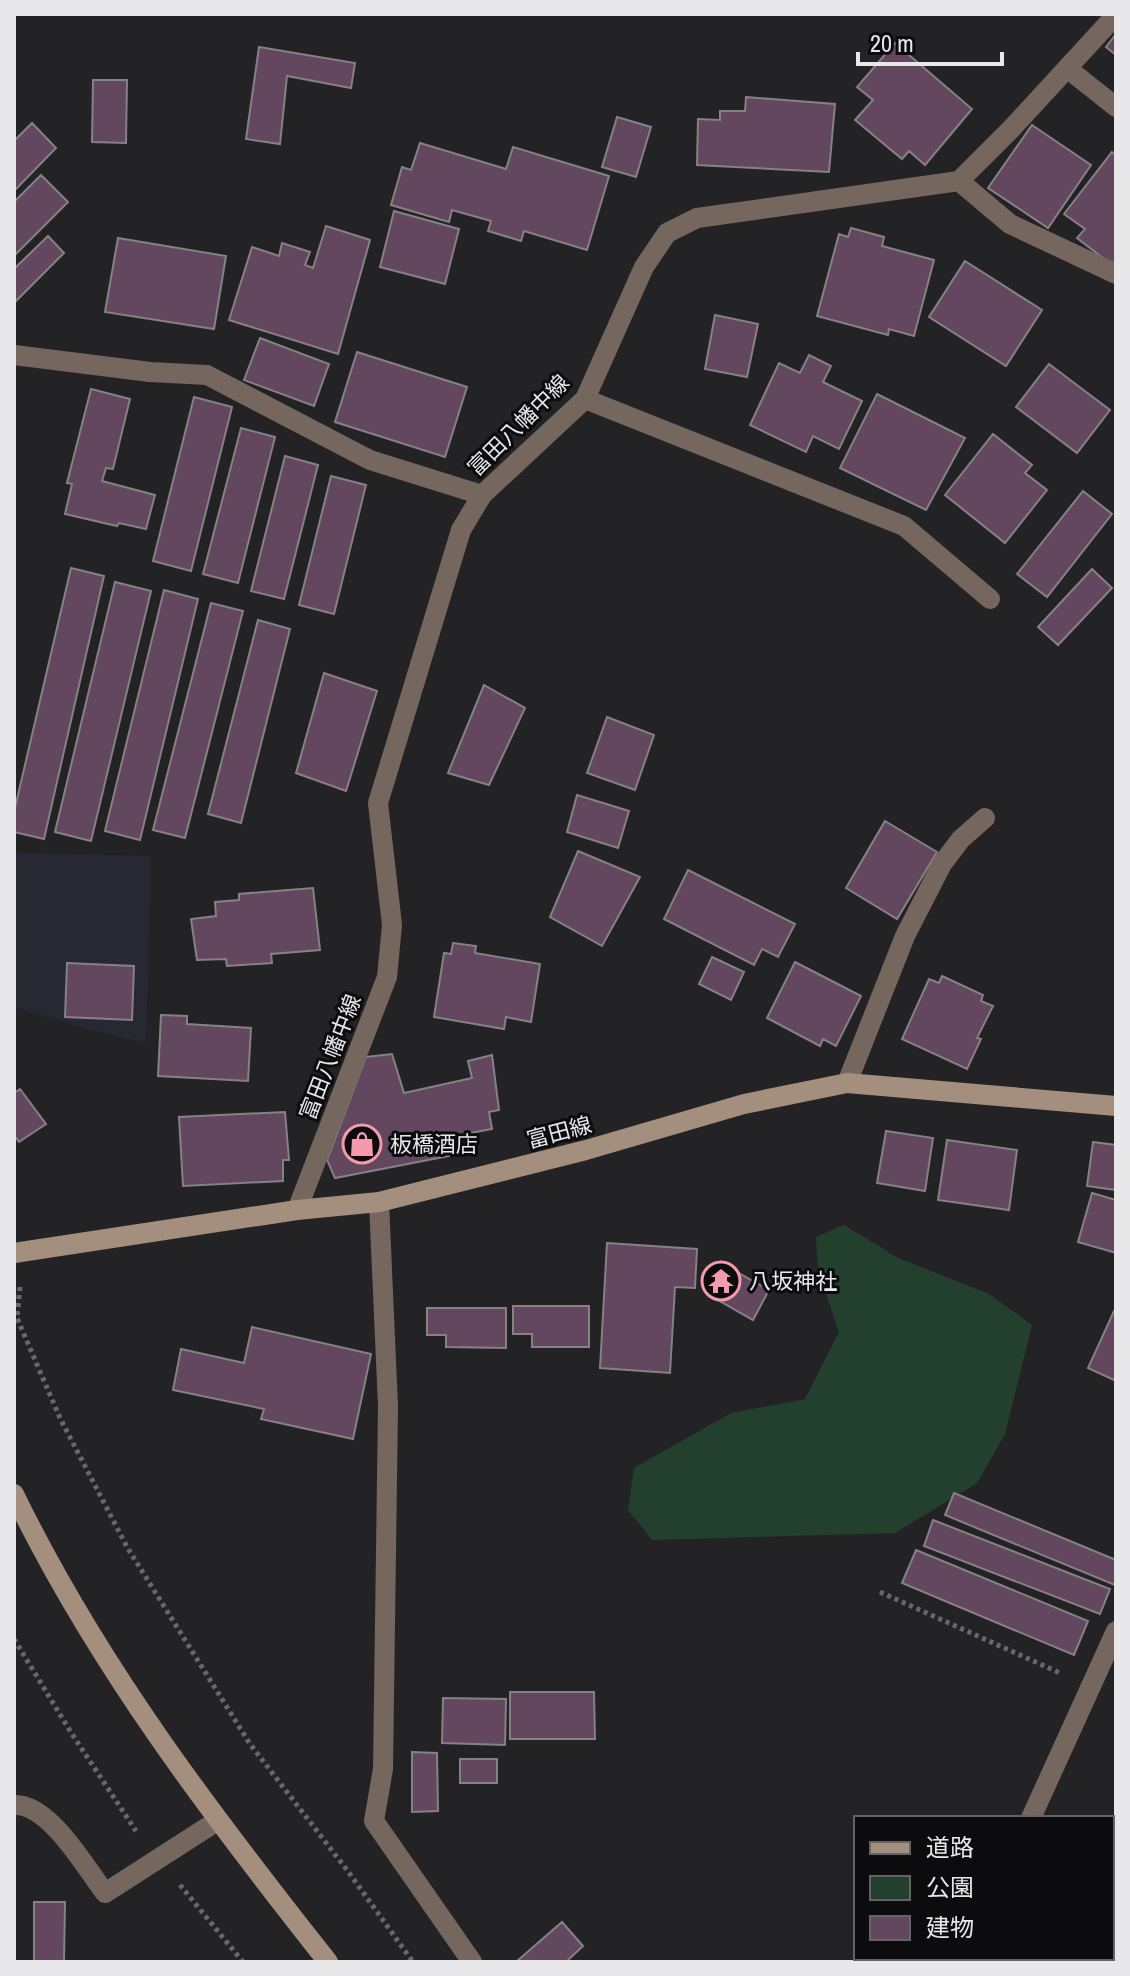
<svg xmlns="http://www.w3.org/2000/svg" width="1130" height="1976" font-family="'Archivo Narrow','Noto Sans JP',sans-serif">
	<rect width="100%" height="100%" fill="#232326"/>
	<path fill="#282832" d="M 14,853 L 151,856 L 146,1043 L 83,1028 L 14,1007 Z"/>
	<path fill="#23402f" d="M 844,1225 L 898,1258 L 989,1294 L 1032,1325 L 1005,1434 L 977,1483 L 895,1533 L 652,1540 L 628,1510 L 634,1468 L 731,1413 L 805,1399 L 839,1332 L 818,1270 L 816,1237 Z"/>
	<path fill="#62475f" stroke="#858184" stroke-width="2" d="M 1116,34 L 1116,55 L 1106,47 Z
		M 895,43 L 972,109 L 925,165 L 909,151 L 902,159 L 855,120 L 873,100 L 857,87 Z
		M 259,47 L 355,63 L 351,88 L 287,76 L 280,144 L 246,139 Z
		M 93,80 L 127,80 L 126,143 L 92,142 Z
		M 746,97 L 835,104 L 829,172 L 697,165 L 698,119 L 720,120 L 720,111 L 745,111 Z
		M 617,117 L 651,127 L 636,177 L 602,167 Z
		M 32,123 L 56,148 L 14,191 L 14,141 Z
		M 1032,125 L 1091,165 L 1048,228 L 988,188 Z
		M 420,143 L 506,169 L 513,147 L 609,176 L 587,250 L 524,231 L 521,241 L 488,231 L 491,221 L 452,210 L 449,222 L 391,205 L 402,167 L 411,170 Z
		M 1112,152 L 1116,155 L 1116,260 L 1112,265 L 1077,238 L 1085,229 L 1064,214 Z
		M 41,175 L 68,202 L 14,256 L 14,202 Z
		M 394,211 L 459,229 L 445,284 L 380,267 Z
		M 326,226 L 370,240 L 338,354 L 229,320 L 252,247 L 279,256 L 282,243 L 310,252 L 305,265 L 313,268 Z
		M 851,228 L 884,237 L 882,246 L 934,260 L 914,336 L 889,329 L 888,335 L 817,316 L 839,234 L 848,237 Z
		M 48,236 L 64,253 L 14,303 L 14,269 Z
		M 118,238 L 226,256 L 214,329 L 105,312 Z
		M 965,261 L 1042,310 L 1006,366 L 929,317 Z
		M 715,315 L 758,324 L 747,377 L 705,369 Z
		M 260,338 L 329,364 L 314,406 L 244,380 Z
		M 357,352 L 467,387 L 445,457 L 335,422 Z
		M 809,355 L 831,366 L 823,382 L 862,401 L 839,449 L 813,436 L 806,452 L 750,425 L 779,363 L 800,373 Z
		M 1049,364 L 1110,410 L 1077,453 L 1016,407 Z
		M 91,389 L 130,399 L 113,469 L 106,468 L 102,481 L 155,495 L 146,529 L 119,523 L 117,526 L 65,514 L 72,484 L 67,483 Z
		M 877,394 L 965,438 L 926,510 L 840,468 Z
		M 194,397 L 232,407 L 191,571 L 153,561 Z
		M 241,428 L 275,437 L 238,583 L 203,574 Z
		M 993,434 L 1032,465 L 1025,473 L 1047,490 L 1005,543 L 945,495 Z
		M 285,456 L 318,465 L 284,599 L 251,591 Z
		M 331,476 L 366,485 L 334,614 L 299,605 Z
		M 1083,491 L 1112,514 L 1047,597 L 1017,574 Z
		M 71,568 L 104,576 L 44,839 L 14,832 L 14,812 Z
		M 1092,569 L 1112,588 L 1058,645 L 1038,627 Z
		M 115,582 L 151,591 L 91,841 L 55,832 Z
		M 164,590 L 198,599 L 140,840 L 105,831 Z
		M 211,603 L 243,611 L 185,838 L 153,830 Z
		M 258,620 L 290,629 L 241,823 L 208,814 Z
		M 324,673 L 377,691 L 346,791 L 296,773 Z
		M 484,685 L 525,708 L 489,785 L 448,773 Z
		M 607,717 L 654,735 L 635,790 L 587,773 Z
		M 577,795 L 629,811 L 618,848 L 567,832 Z
		M 885,821 L 937,852 L 897,919 L 846,888 Z
		M 578,851 L 640,877 L 602,946 L 550,917 Z
		M 688,870 L 795,924 L 778,957 L 762,949 L 754,965 L 664,919 Z
		M 313,888 L 320,950 L 271,954 L 272,963 L 227,966 L 226,959 L 197,960 L 191,919 L 216,916 L 215,902 L 239,900 L 239,894 Z
		M 453,943 L 476,946 L 475,953 L 540,964 L 531,1022 L 506,1017 L 504,1029 L 434,1017 L 444,953 L 451,954 Z
		M 712,957 L 744,972 L 731,1000 L 699,984 Z
		M 795,962 L 861,996 L 836,1046 L 823,1039 L 820,1046 L 767,1018 Z
		M 67,963 L 134,966 L 132,1020 L 65,1017 Z
		M 942,976 L 983,995 L 981,1001 L 993,1006 L 977,1038 L 981,1039 L 967,1069 L 902,1039 L 929,979 L 939,983 Z
		M 161,1015 L 187,1016 L 187,1024 L 251,1028 L 248,1081 L 158,1076 Z
		M 392,1054 L 404,1093 L 472,1078 L 468,1061 L 492,1055 L 499,1110 L 489,1112 L 492,1129 L 444,1138 L 449,1156 L 335,1178 L 327,1160 L 366,1057 Z
		M 20,1089 L 46,1124 L 19,1142 L 14,1135 L 14,1093 Z
		M 285,1112 L 289,1160 L 283,1160 L 283,1181 L 183,1186 L 179,1117 Z
		M 886,1131 L 933,1138 L 925,1191 L 877,1183 Z
		M 947,1140 L 1017,1150 L 1009,1210 L 938,1200 Z
		M 1093,1142 L 1116,1145 L 1116,1190 L 1087,1186 Z
		M 1092,1193 L 1116,1200 L 1116,1253 L 1078,1242 Z
		M 607,1243 L 697,1249 L 695,1288 L 675,1287 L 670,1373 L 600,1368 Z
		M 726,1266 L 769,1290 L 753,1320 L 709,1295 Z
		M 513,1306 L 589,1306 L 589,1347 L 532,1347 L 532,1334 L 513,1334 Z
		M 427,1308 L 506,1308 L 506,1348 L 446,1347 L 446,1335 L 427,1335 Z
		M 1114,1311 L 1116,1312 L 1116,1381 L 1088,1368 Z
		M 252,1327 L 371,1354 L 353,1439 L 261,1419 L 264,1409 L 173,1390 L 181,1349 L 244,1363 Z
		M 954,1493 L 1116,1560 L 1115,1585 L 945,1515 Z
		M 933,1520 L 1110,1589 L 1100,1614 L 924,1546 Z
		M 916,1550 L 1088,1621 L 1074,1655 L 902,1583 Z
		M 510,1692 L 594,1692 L 595,1739 L 510,1739 Z
		M 443,1698 L 506,1699 L 505,1745 L 442,1743 Z
		M 412,1752 L 437,1753 L 438,1811 L 412,1812 Z
		M 460,1759 L 497,1759 L 497,1783 L 460,1783 Z
		M 34,1902 L 65,1902 L 64,1962 L 34,1962 Z
		M 562,1922 L 583,1946 L 566,1962 L 516,1962 Z"/>
	<g fill="none" stroke-linecap="round" stroke-linejoin="round">
		<path stroke="#68686a" stroke-width="5" stroke-dasharray="4 4" stroke-linecap="butt" d="M 20,1287 L 17,1318 L 60,1418 L 127,1547 L 250,1744 L 347,1870 L 413,1962
			M 880,1592 L 1060,1673
			M 14,1639 L 72,1734 L 136,1831
			M 180,1885 L 243,1962"/>
		<path stroke="#75675d" stroke-width="20" d="M 14,1805 C 49,1803 86,1868 105,1893 L 217,1821"/>
		<path stroke="#75675d" stroke-width="20" d="M 1068,69 L 1116,107
			M 959,181 L 1010,224 L 1116,274
			M 14,355 L 150,372 L 207,375 L 370,460 L 482,495
			M 585,399 L 904,526 L 990,599
			M 847,1083 L 905,936 L 942,864 L 961,839 L 985,818
			M 379,1202 L 388,1406 L 383,1769 L 374,1821 L 472,1962
			M 297,1210 L 387,977 L 392,925 L 378,803 L 461,530 L 482,495 L 585,399 L 644,267 L 667,233 L 697,218 L 959,181 L 1012,128 L 1116,15
			M 1031,1818 L 1116,1631"/>
		<path stroke="#a48e7d" stroke-width="20" d="M 14,1253 L 297,1210 L 379,1202 L 586,1150 L 744,1104 L 847,1083 L 1116,1106
			M 14,1494 C 97,1665 211,1814 328,1962"/>
	</g>
	<defs>
		<symbol id="shop-ring" viewBox="-11 -11 22 22"><circle r="9.5" fill="#0c0c0e" stroke="#f39aac" stroke-width="1.5"/><path d="M-5-2.5h2.3a2.7 3.5 0 0 1 5.4 0H5L5.5 6h-11ZM-1.5-2.5h3a1.5 2.3 0 0 0-3 0Z" fill="#f39aac"/></symbol>
		<symbol id="temple-ring" viewBox="-11 -11 22 22"><circle r="9.5" fill="#0c0c0e" stroke="#f39aac" stroke-width="1.5"/><path d="M0-6L5-2H3V0L6.5 2.5H4V6H1.5V3h-3V6H-4V2.5H-6.5L-3 0V-2H-5Z" fill="#f39aac"/></symbol>
	</defs>
	<g fill-rule="evenodd">
		<use href="#shop-ring" x="340" y="1122" width="44" height="44"/>
		<use href="#temple-ring" x="699" y="1259" width="44" height="44"/>
	</g>
	<g text-anchor="middle" stroke-width="6" stroke-linejoin="round" paint-order="stroke">
		<g font-size="22" fill="#e8e8ea" stroke="#0c0c0e">
			<text transform="translate(518 425) rotate(-45)" y="8">富田八幡中線</text>
			<text transform="translate(330 1057) rotate(-69)" y="8">富田八幡中線</text>
			<text transform="translate(559 1132) rotate(-15)" y="8">富田線</text>
		</g>
		<g font-size="22" fill="#e8e8ea" stroke="#0c0c0e" text-anchor="start">
			<text x="390" y="1152">板橋酒店</text>
			<text x="749" y="1289">八坂神社</text>
		</g>
	</g>
	<rect width="1130" height="1976" fill="none" stroke="#e8e8ea" stroke-width="32"/>
	<rect x="854" y="1816" width="260" height="144" fill="#0c0c0e" stroke="#646466" stroke-width="2"/>
	<rect x="870" y="1842" width="40" height="12" fill="#a48e7d" stroke="#646466" stroke-width="2"/>
	<text x="926" y="1856" font-size="24" fill="#e8e8ea">道路</text>
	<rect x="870" y="1876" width="40" height="24" fill="#23402f" stroke="#646466" stroke-width="2"/>
	<text x="926" y="1896" font-size="24" fill="#e8e8ea">公園</text>
	<rect x="870" y="1916" width="40" height="24" fill="#62475f" stroke="#646466" stroke-width="2"/>
	<text x="926" y="1936" font-size="24" fill="#e8e8ea">建物</text>
	<path d="M858 52v12h144v-12" fill="none" stroke="#e8e8ea" stroke-width="4"/>
	<text x="870" y="52" font-size="24" fill="#e8e8ea" stroke="#0c0c0e" stroke-width="6" paint-order="stroke">20 m</text>
</svg>
